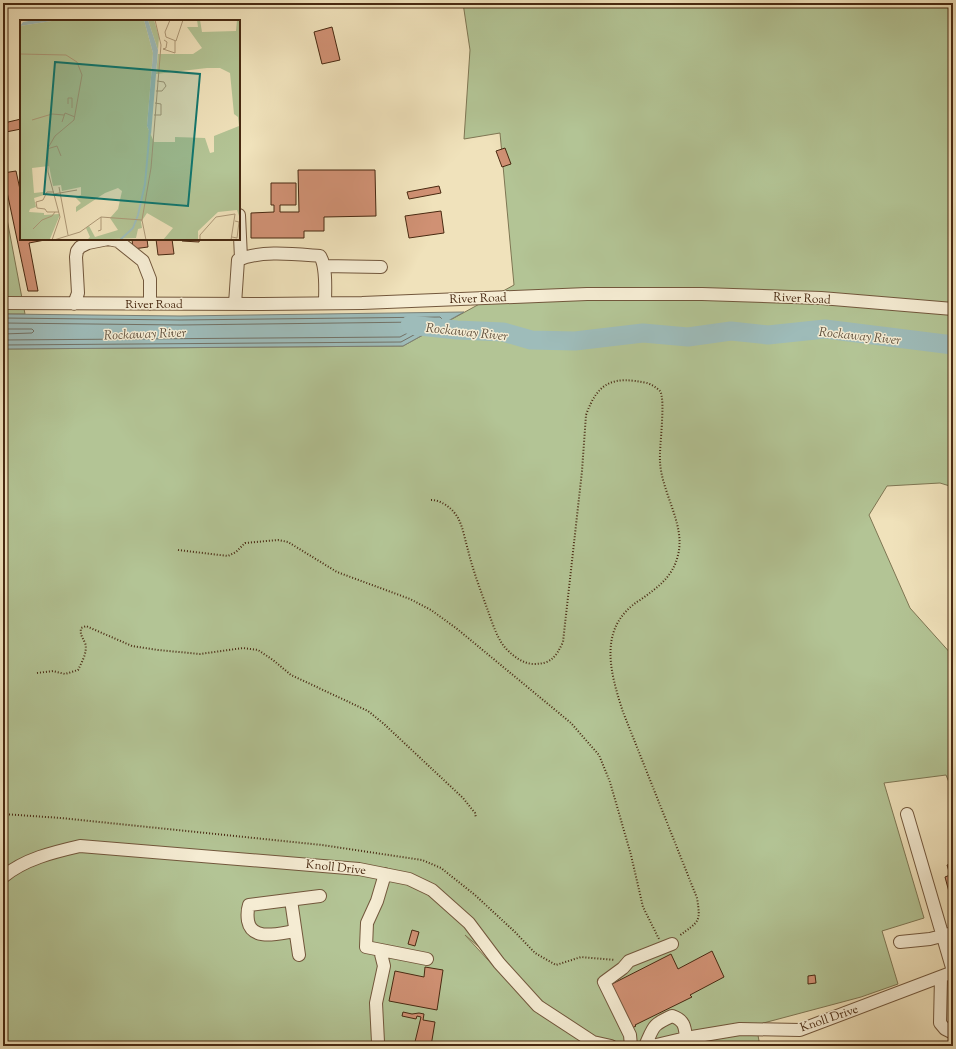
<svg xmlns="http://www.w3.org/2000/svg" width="956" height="1049" font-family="'Sorts Mill Goudy',serif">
	<rect width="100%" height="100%" fill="#f0e2bb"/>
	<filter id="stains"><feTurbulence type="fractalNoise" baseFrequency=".005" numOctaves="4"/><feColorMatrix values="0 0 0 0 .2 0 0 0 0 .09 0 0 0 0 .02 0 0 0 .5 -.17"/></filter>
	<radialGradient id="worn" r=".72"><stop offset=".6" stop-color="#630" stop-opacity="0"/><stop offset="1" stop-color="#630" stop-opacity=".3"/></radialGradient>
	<path fill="#b3c495" stroke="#7e7653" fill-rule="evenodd" d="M 463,3 L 953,3 L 953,487 L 940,483 L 887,486 L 869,515 L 910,608 L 953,656 L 953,792 L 946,775 L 884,783 L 924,918 L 882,931 L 898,984 L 861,997 L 756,1025 L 760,1046 L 3,1046 L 3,349 L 403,346 L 514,285 L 500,133 L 464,139 L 470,50 ZM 465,935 L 575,1029 L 534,1010 Z
		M 3,198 L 25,314 L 3,314 Z"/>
	<path fill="#9ebcba" stroke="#7c8176" d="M 464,312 L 403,346 L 3,349 L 3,314 L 180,316 Z"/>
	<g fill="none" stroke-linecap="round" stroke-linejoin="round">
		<path stroke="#737266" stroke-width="1" d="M 3,318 L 180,320 L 440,317 L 442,319 L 441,320 L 401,342 L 3,345
			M 3,323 L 180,325 L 420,322 L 422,324 L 421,326 L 400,337 L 3,340
			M 3,329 L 32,329 L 34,331 L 32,333 L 3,334"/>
		<path stroke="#9ebcba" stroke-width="19" d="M 410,325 L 457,330 L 503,332 L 531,340 L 575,341 L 643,333 L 688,337 L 731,331 L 768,335 L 825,329 L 953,345"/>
	</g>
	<path fill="#d09174" stroke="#482911" d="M 332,27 L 340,60 L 322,64 L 314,32 Z
		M 21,119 L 21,129 L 6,132 L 4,123 Z
		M 505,148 L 511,164 L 502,167 L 496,151 Z
		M 298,170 L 375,170 L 376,216 L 324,217 L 324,231 L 304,231 L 304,238 L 251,238 L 251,213 L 274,212 L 274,205 L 271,205 L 271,183 L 296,183 L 296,205 L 280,205 L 280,212 L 299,212 Z
		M 16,171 L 21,194 L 21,239 L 50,239 L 29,243 L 38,291 L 28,291 L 3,173 Z
		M 439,186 L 441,193 L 409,199 L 407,192 Z
		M 441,211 L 444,233 L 409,238 L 405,216 Z
		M 132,239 L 147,239 L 148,247 L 133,249 Z
		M 156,239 L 172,239 L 174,254 L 158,255 Z
		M 182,239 L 200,239 L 199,242 L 182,241 Z
		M 953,863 L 953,891 L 949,892 L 945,877 L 950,875 L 947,865 Z
		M 412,930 L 419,932 L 415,946 L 408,944 Z
		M 712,951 L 724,977 L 690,995 L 692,997 L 635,1025 L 636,1026 L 632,1028 L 610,985 L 671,954 L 678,969 Z
		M 425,967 L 443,970 L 437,1010 L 389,1001 L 395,971 L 424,977 Z
		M 815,975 L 816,983 L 808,984 L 808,976 Z
		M 403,1012 L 412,1014 L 419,1013 L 424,1014 L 423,1020 L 435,1022 L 431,1046 L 414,1046 L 421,1017 L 417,1016 L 416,1019 L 402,1016 Z"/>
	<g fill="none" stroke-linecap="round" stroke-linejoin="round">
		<defs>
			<path id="minor" d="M 239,215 L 241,258
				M 324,266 L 381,267
				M 3,303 L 262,304 L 362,303 L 587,294 L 702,294 L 821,298 L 953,309
				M 74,304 L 78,293 L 76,257 L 77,251 L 80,247 L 88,243 L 108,239 L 118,241 L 143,261 L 150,279 L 150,304
				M 235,304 L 238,260 C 261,250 294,254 320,256 C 327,267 325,291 325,303
				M 907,814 L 953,971
				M 385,874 L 377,901 L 367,923 L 366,947 L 427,959
				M 3,877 C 24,859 54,852 80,846 L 359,869 L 409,879 L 432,890 L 469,923 L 499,963 L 538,1006 L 593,1042 L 611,1046
				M 291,900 L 299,955
				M 295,931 C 280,933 252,942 248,921 C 247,914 247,911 249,905 L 320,896
				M 900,942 L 930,939 L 953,933
				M 941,977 L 940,1023 L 945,1029 L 953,1033
				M 380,1046 L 378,1042 L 376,1003 L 384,966 L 380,950
				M 631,1046 L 630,1035 L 604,982 L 623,968 L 629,961 L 672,944
				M 645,1046 C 654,1026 652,1025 672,1016 C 684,1020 685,1026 686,1038
				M 652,1046 L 686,1038 L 740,1029 L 800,1030 L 953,972"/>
		</defs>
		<use href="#minor" stroke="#72573c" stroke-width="14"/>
		<path stroke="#482911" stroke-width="2" stroke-dasharray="1 2" stroke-linecap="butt" d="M 431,500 C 442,500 453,509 458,518 C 463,527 465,540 468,550 C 473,571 481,591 488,611 C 492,622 496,635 503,645 C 510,654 522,664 534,664 C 551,664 556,657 563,642 L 582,471 L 586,415 C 598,381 614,376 647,383 C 651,384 657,388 660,391 C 666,400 659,447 660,461 C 661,492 686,525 678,555 C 673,577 657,588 640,600 C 597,627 610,672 623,712 L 697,898 C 701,923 699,921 679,936
			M 178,550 L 228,556 L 236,552 L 245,543 L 278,540 L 288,542 L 337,572 L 410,599 L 431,610 L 456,628 L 571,723 L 599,755 L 610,782 L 631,855 L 643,907 L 659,939
			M 37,673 L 53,671 L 65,674 L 78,670 C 82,662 88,651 85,643 C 82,636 80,635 81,628 L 86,626 L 132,646 L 158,650 L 200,654 L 243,648 L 258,650 L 273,660 L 291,675 L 368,711 L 384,724 L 463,798 L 475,813 L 476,818
			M 3,814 L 61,818 L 322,845 L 422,860 L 441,868 L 475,895 L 515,932 L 535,953 L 556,965 L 581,957 L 615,960"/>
		<use href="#minor" stroke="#f5ecd3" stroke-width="12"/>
	</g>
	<g text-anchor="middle" stroke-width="3" stroke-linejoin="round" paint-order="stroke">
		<g font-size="12" fill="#482911" stroke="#f5ecd3">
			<text transform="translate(478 298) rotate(-2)" y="4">River Road</text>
			<text transform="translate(802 298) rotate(3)" y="4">River Road</text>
			<text x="154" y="308">River Road</text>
			<text transform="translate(336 867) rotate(6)" y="4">Knoll Drive</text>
			<text transform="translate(829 1018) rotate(-19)" y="4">Knoll Drive</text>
		</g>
		<g font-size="13" font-style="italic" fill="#5e4e3b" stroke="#f5ecd3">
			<text transform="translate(467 331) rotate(6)" y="5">Rockaway River</text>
			<text transform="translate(145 333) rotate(-2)" y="5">Rockaway River</text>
			<text transform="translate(860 335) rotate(6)" y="5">Rockaway River</text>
		</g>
	</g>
	<g transform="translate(20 20)">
		<rect width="220" height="220" fill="#f0e2bb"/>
		<path d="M 38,0 L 124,0 L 133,33 L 127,106 L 134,122 L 155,122 L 155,117 L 185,118 L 190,133 L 194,132 L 194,116 L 219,106 L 218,97 L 214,94 L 210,53 L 200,48 L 187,48 L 136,54 L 138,34 L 173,34 L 182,28 L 167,7 L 178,7 L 177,0 L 180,0 L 182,12 L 216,11 L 217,0 L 220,0 L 220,199 L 217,190 L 198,192 L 178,211 L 178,220 L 143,220 L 153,208 L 127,193 L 121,202 L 122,208 L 118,209 L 116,218 L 67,220 L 70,217 L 66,208 L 69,206 L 75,217 L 98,210 L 90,198 L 98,189 L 102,171 L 98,168 L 85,173 L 56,192 L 56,187 L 61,183 L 55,177 L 61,175 L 61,167 L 42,171 L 41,165 L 33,166 L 29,146 L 12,148 L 14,173 L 23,172 L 24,175 L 14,178 L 16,187 L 10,189 L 9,192 L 24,193 L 24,195 L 39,194 L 39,197 L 30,219 L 0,220 L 0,6 ZM 128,0 L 134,0 L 139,17 L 138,30 Z" fill="#b3c495"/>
		<path d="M 14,0 L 38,0 L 0,6 L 3,2 ZM 124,0 L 128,0 L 138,30 L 131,115 L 127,106 L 133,33 Z" fill="#9ebcba"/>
		<path fill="none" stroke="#9ebcba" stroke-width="2" d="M 100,220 L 113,208 L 118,195 L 125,164 L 130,108"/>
		<path fill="none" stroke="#ad9877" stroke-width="1" d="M 150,0 L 145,12 L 146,17 L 156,21 L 163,0M 143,29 L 155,33 L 155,21M 143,29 L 146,28 L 147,22 L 144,20M 0,34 L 46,35 L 57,42 L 62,55 L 54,100 L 35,116 L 28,128 L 28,152 L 40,197 L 32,220M 136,71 L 142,71 L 146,66 L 144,62 L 137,61M 48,84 L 48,78 L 52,78 L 52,88M 134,95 L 141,95 L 141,84 L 135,83M 12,100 L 32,94 L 44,95M 42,102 L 45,93 L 55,97M 27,129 L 37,126 L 41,136M 39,167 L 48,215M 34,172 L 27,172 L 23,180 L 16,182 L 17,188 L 25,189 L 27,192 L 39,192M 34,174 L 57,170M 13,209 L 22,200 L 32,196 L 35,192M 78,211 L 81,210 L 81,197M 212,217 L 217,218 L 219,202 L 215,201M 34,220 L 60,212 L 81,197 L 122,200M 126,220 L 122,200 L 131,148 L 141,25 L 135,0M 180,220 L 180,215 L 196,197 L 215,194 L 211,220"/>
		<path fill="#0f766e" fill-opacity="0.15" stroke="#0f766e" stroke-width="2" d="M 35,42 L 180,54 L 168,186 L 24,174 Z"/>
		<rect width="220" height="220" fill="none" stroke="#482911" stroke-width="2"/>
	</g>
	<rect width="956" height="1049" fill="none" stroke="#f0e2bb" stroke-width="16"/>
	<rect x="4" y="4" width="948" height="1041" fill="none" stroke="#482911" stroke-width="2"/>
	<rect x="8" y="8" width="940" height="1033" fill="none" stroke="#482911"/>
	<rect width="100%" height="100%" filter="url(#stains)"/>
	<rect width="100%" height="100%" fill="url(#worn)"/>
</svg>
